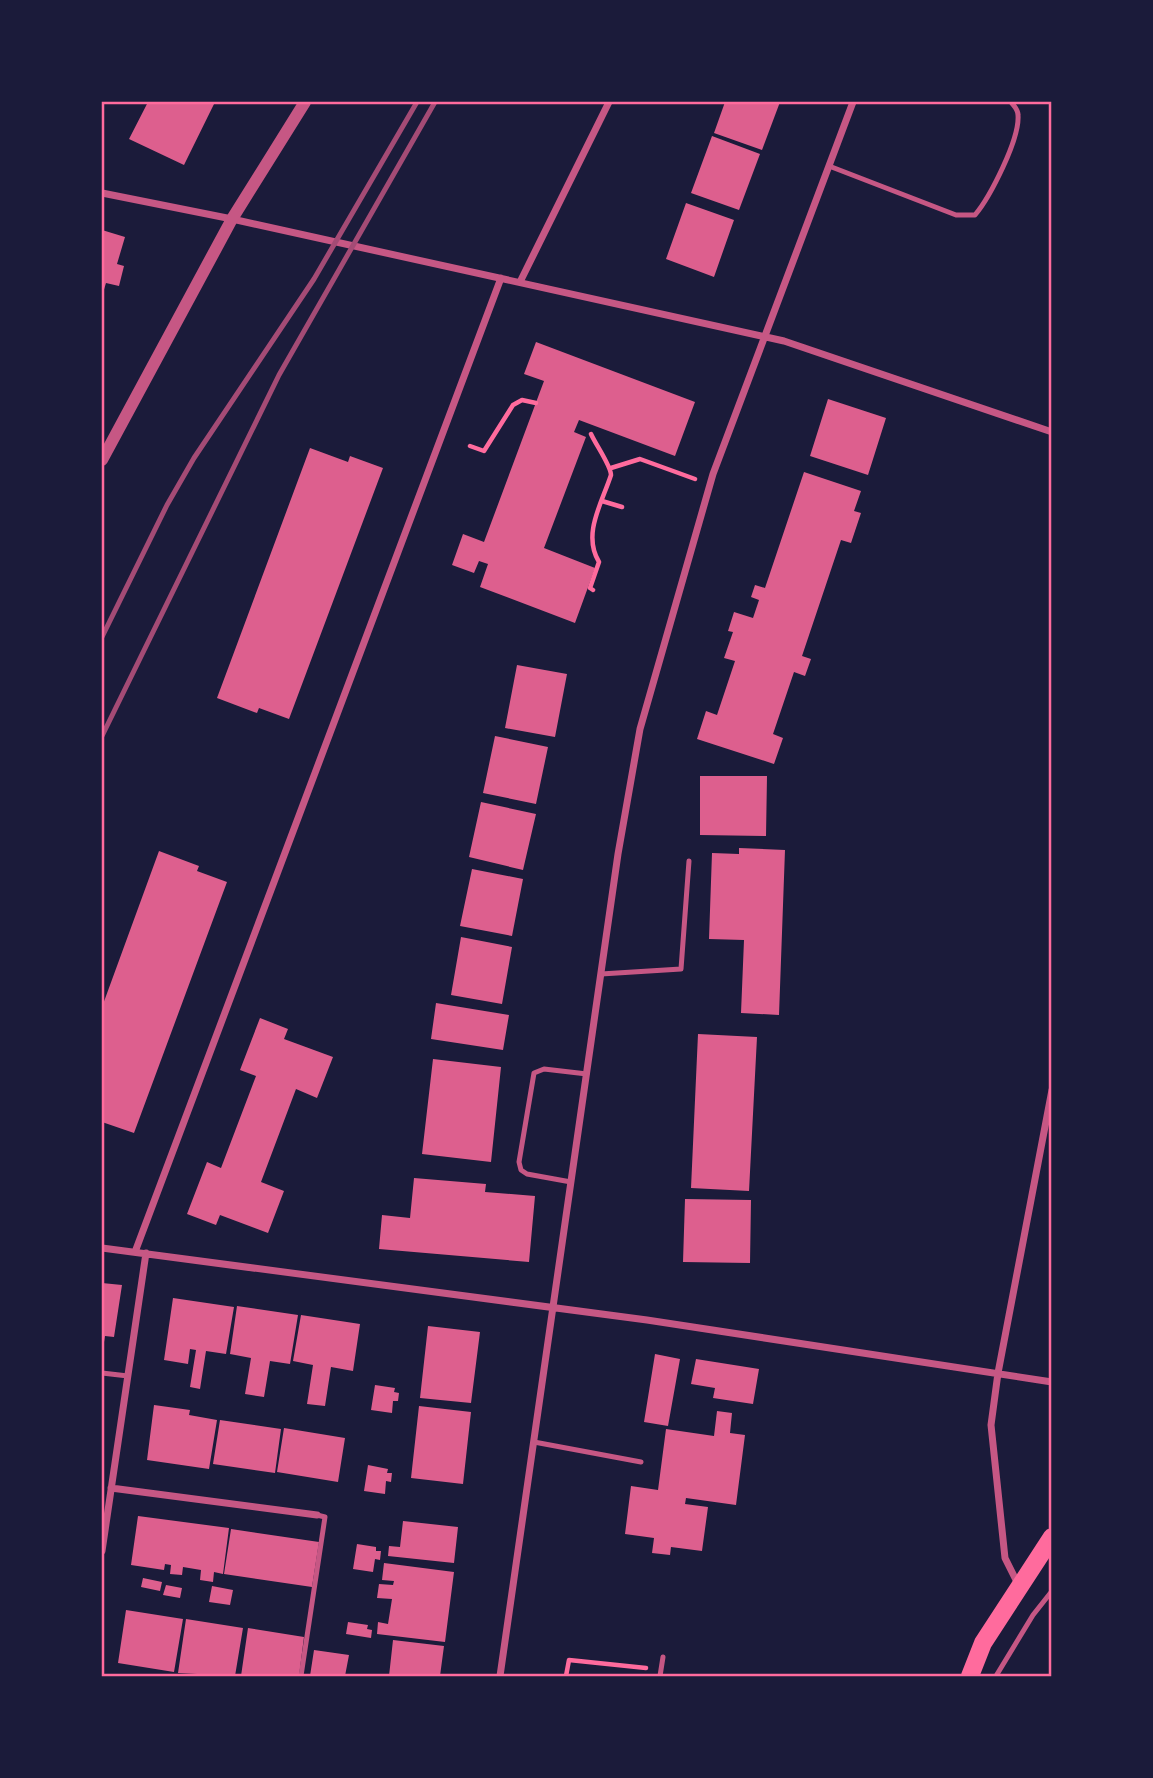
<svg xmlns="http://www.w3.org/2000/svg" width="1153" height="1778" font-family="'Varela Round',sans-serif">
	<rect width="100%" height="100%" fill="#1b1b3a"/>
	<path fill="#dd5f8e" d="M 148,102 L 215,102 L 184,165 L 129,139 Z
		M 725,102 L 780,102 L 762,150 L 714,133 Z
		M 712,136 L 760,154 L 739,210 L 691,193 Z
		M 686,203 L 734,220 L 714,277 L 666,259 Z
		M 102,230 L 125,237 L 117,264 L 124,266 L 119,286 L 106,283 L 102,296 Z
		M 536,342 L 695,402 L 675,456 L 579,420 L 574,432 L 586,437 L 544,548 L 595,568 L 575,623 L 480,587 L 488,564 L 479,561 L 474,573 L 452,565 L 463,534 L 484,542 L 544,381 L 524,374 Z
		M 828,399 L 886,418 L 868,475 L 810,456 Z
		M 310,448 L 348,462 L 350,456 L 383,468 L 289,719 L 259,708 L 257,713 L 217,698 Z
		M 804,472 L 861,491 L 854,511 L 861,513 L 851,543 L 841,540 L 802,656 L 811,659 L 805,676 L 794,672 L 773,734 L 783,738 L 774,764 L 697,739 L 706,711 L 717,715 L 735,661 L 724,658 L 733,632 L 728,631 L 734,612 L 753,618 L 759,600 L 751,597 L 755,585 L 765,588 Z
		M 517,665 L 567,674 L 555,737 L 505,728 Z
		M 495,736 L 548,747 L 536,804 L 483,793 Z
		M 700,776 L 767,776 L 766,836 L 700,835 Z
		M 481,802 L 536,814 L 523,870 L 469,857 Z
		M 739,848 L 785,850 L 779,1015 L 741,1013 L 744,940 L 709,939 L 712,853 L 739,854 Z
		M 159,851 L 199,866 L 197,871 L 227,882 L 134,1133 L 102,1122 L 102,1007 Z
		M 472,869 L 523,879 L 512,936 L 460,926 Z
		M 461,937 L 512,947 L 502,1004 L 451,995 Z
		M 436,1003 L 509,1015 L 503,1050 L 431,1039 Z
		M 260,1018 L 288,1029 L 284,1039 L 333,1057 L 317,1098 L 296,1089 L 261,1182 L 284,1191 L 268,1233 L 220,1215 L 216,1225 L 187,1214 L 207,1162 L 221,1168 L 256,1076 L 240,1070 Z
		M 698,1034 L 757,1037 L 749,1191 L 691,1188 Z
		M 433,1059 L 501,1067 L 491,1162 L 422,1154 Z
		M 414,1178 L 486,1184 L 485,1192 L 535,1196 L 529,1262 L 379,1249 L 382,1215 L 410,1218 Z
		M 685,1199 L 751,1200 L 750,1263 L 683,1262 Z
		M 102,1283 L 122,1285 L 114,1337 L 105,1336 L 103,1348 Z
		M 173,1298 L 234,1307 L 226,1354 L 206,1351 L 200,1389 L 190,1387 L 196,1350 L 190,1349 L 188,1364 L 164,1360 Z
		M 237,1306 L 298,1315 L 290,1364 L 270,1361 L 264,1397 L 245,1394 L 251,1358 L 230,1354 Z
		M 301,1315 L 360,1324 L 353,1371 L 331,1367 L 325,1406 L 307,1404 L 313,1365 L 293,1361 Z
		M 428,1326 L 480,1332 L 471,1403 L 420,1398 Z
		M 655,1354 L 680,1359 L 668,1426 L 644,1422 Z
		M 696,1359 L 759,1369 L 753,1404 L 713,1398 L 715,1388 L 691,1384 Z
		M 375,1385 L 395,1388 L 394,1392 L 399,1393 L 398,1401 L 393,1401 L 392,1413 L 371,1410 Z
		M 154,1405 L 190,1410 L 189,1415 L 217,1420 L 209,1469 L 147,1460 Z
		M 419,1406 L 471,1412 L 463,1484 L 411,1478 Z
		M 717,1411 L 732,1413 L 730,1433 L 745,1435 L 736,1505 L 686,1498 L 685,1504 L 708,1507 L 702,1551 L 671,1547 L 670,1555 L 652,1553 L 654,1538 L 625,1534 L 631,1486 L 658,1490 L 666,1429 L 714,1436 Z
		M 220,1420 L 281,1429 L 275,1473 L 213,1464 Z
		M 284,1428 L 345,1438 L 338,1482 L 277,1472 Z
		M 368,1465 L 388,1469 L 387,1473 L 392,1473 L 391,1482 L 386,1481 L 385,1494 L 364,1491 Z
		M 138,1516 L 229,1528 L 223,1574 L 214,1572 L 213,1582 L 200,1580 L 201,1570 L 183,1567 L 182,1575 L 170,1574 L 171,1565 L 165,1564 L 164,1570 L 131,1565 Z
		M 403,1521 L 458,1527 L 454,1563 L 388,1556 L 389,1546 L 400,1547 Z
		M 231,1529 L 319,1542 L 312,1587 L 224,1574 Z
		M 357,1544 L 376,1547 L 376,1551 L 381,1551 L 380,1560 L 375,1559 L 373,1572 L 353,1569 Z
		M 384,1563 L 454,1572 L 445,1642 L 377,1634 L 378,1622 L 388,1624 L 392,1599 L 377,1598 L 379,1584 L 393,1585 L 394,1581 L 382,1580 Z
		M 143,1578 L 162,1582 L 160,1591 L 141,1587 Z
		M 166,1585 L 182,1588 L 180,1598 L 163,1595 Z
		M 212,1586 L 233,1590 L 230,1605 L 209,1602 Z
		M 126,1610 L 183,1619 L 174,1672 L 118,1663 Z
		M 186,1619 L 243,1628 L 235,1676 L 178,1673 Z
		M 348,1622 L 368,1625 L 367,1629 L 372,1630 L 371,1638 L 346,1634 Z
		M 248,1628 L 304,1637 L 299,1676 L 241,1676 Z
		M 393,1640 L 444,1646 L 440,1676 L 389,1676 Z
		M 314,1650 L 349,1655 L 345,1676 L 310,1676 Z"/>
	<g fill="none" stroke-linecap="round" stroke-linejoin="round">
		<path stroke="#ff6b9d" stroke-width="4.5" d="M 591,434 C 596,445 611,466 611,475 C 602,503 582,534 599,562 L 590,588 L 593,590
			M 470,446 L 484,451 L 513,405 L 522,400 L 536,403
			M 611,468 L 640,459 L 695,479
			M 602,501 L 622,507
			M 566,1676 L 569,1660 L 646,1668"/>
		<path stroke="#c65784" stroke-width="5" d="M 829,166 L 956,215 L 975,215 C 990,197 1020,139 1018,115 C 1018,109 1014,106 1011,102
			M 601,974 L 681,969 L 689,861
			M 571,1182 L 527,1174 L 521,1170 L 519,1162 L 534,1073 L 544,1069 L 587,1074
			M 102,1373 L 128,1376
			M 534,1442 L 641,1462
			M 301,1676 L 325,1517 L 317,1515
			M 660,1676 L 663,1657
			M 996,1676 L 1033,1615 L 1052,1591"/>
		<path stroke="#c65784" stroke-width="7" d="M 102,193 L 232,219 L 784,341 L 1052,432
			M 520,282 L 609,102
			M 102,1248 L 647,1320 L 1052,1382
			M 135,1252 L 501,278
			M 111,1488 L 317,1515
			M 102,1551 L 146,1253
			M 1018,1584 L 1005,1558 L 991,1425 L 998,1373 L 1052,1090
			M 500,1676 L 618,854 L 640,729 L 713,474 L 853,102"/>
		<path stroke="#c65784" stroke-width="12" d="M 102,460 L 232,219 L 305,102"/>
		<path stroke="#ff6b9d" stroke-width="18" d="M 970,1676 L 983,1643 L 1052,1537"/>
		<path stroke="#a44b75" stroke-width="5" d="M 102,637 L 167,505 L 194,458 L 314,279 L 417,102
			M 102,736 L 279,375 L 435,102"/>
	</g>
	<rect width="1153" height="1778" fill="none" stroke="#1b1b3a" stroke-width="206"/>
	<rect x="103" y="103" width="947" height="1572" fill="none" stroke="#ff6b9d" stroke-width="2.5"/>
</svg>
